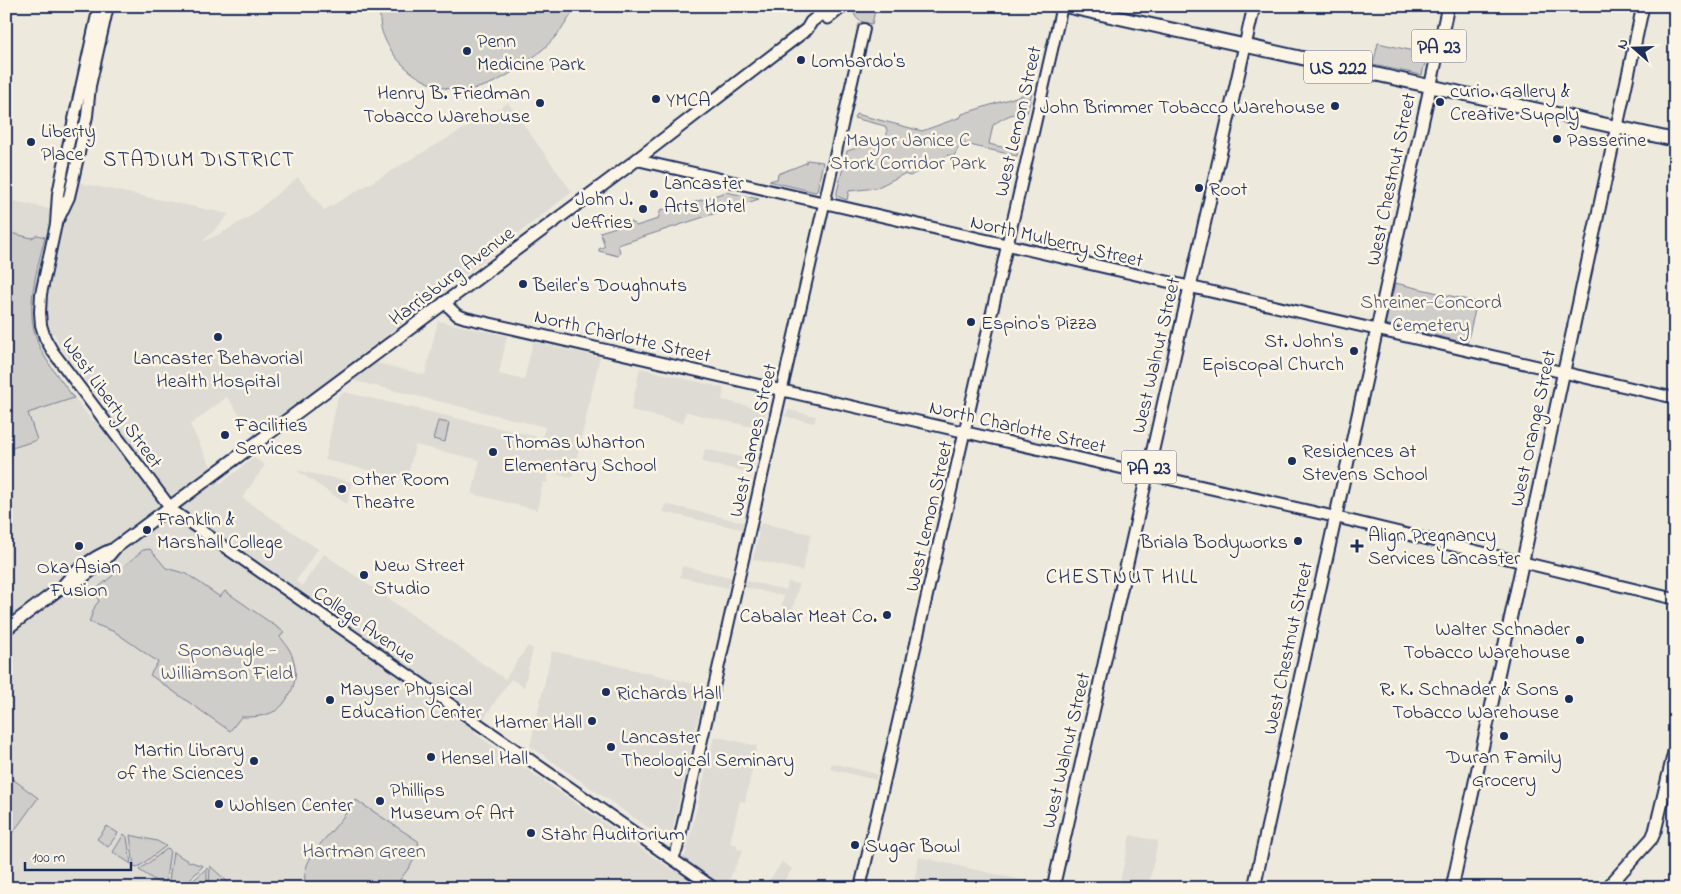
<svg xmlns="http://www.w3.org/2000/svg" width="1681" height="894" font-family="'Indie Flower',sans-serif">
	<rect width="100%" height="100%" fill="#eee9dd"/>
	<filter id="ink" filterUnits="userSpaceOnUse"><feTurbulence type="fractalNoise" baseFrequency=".02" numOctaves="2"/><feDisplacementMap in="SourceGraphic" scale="10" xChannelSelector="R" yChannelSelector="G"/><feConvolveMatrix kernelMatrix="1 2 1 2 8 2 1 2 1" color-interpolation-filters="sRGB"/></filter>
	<g filter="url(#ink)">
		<path fill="#dedbd4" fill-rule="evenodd" d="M 508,103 L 572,192 L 357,358 L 425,375 L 438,321 L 507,336 L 499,374 L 524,380 L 533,342 L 600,357 L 572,478 L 549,472 L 547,483 L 543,482 L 537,510 L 472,494 L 480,460 L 415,445 L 407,479 L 325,460 L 338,396 L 344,392 L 542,438 L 545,427 L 334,376 L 254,435 L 227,397 L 190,425 L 220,484 L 251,460 L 254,458 L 265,465 L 242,498 L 318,549 L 296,581 L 302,586 L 324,554 L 505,679 L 528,646 L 533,649 L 524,687 L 511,679 L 474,733 L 674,871 L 686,853 L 714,736 L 757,746 L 745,802 L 740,801 L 730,843 L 737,845 L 737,849 L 743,850 L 728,882 L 724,888 L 6,888 L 6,199 L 67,213 L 75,182 L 229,214 L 214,231 L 202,242 L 220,234 L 249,217 L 298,177 L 324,210 ZM 54,333 L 62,349 L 111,415 L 92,421 L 44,356 L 38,343 Z
			M 640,368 L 724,388 L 722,400 L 786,415 L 788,410 L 816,416 L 814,423 L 766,412 L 762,429 L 686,412 L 683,423 L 631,410 Z
			M 705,449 L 755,460 L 752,473 L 702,462 Z
			M 296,470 L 352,482 L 347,504 Z
			M 665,504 L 760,526 L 761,523 L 811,534 L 802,571 L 753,559 L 759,533 L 663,512 Z
			M 682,566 L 786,590 L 788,582 L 799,584 L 792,612 L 781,610 L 784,596 L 729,584 L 728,588 L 680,577 Z
			M 552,651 L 704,686 L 705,688 L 670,840 L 668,841 L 659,835 L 530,746 Z
			M 832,763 L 877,774 L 876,780 L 830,769 Z
			M 1130,835 L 1158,841 L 1148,888 L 1119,887 Z
			M 919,857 L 1044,885 L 1043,888 L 913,888 Z
			M 782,862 L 792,869 L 779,888 L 764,888 Z"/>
		<path fill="#cfcdca" stroke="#757e94" d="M 381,6 L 576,6 C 561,34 546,49 520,67 C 492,86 468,97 434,85 C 419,79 405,69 395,56 C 384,41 377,25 381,6 Z
			M 855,6 L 876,6 L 872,24 C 863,22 857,22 854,13 Z
			M 1378,43 L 1427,54 L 1422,75 L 1373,65 Z
			M 1032,92 L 1027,113 C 1015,111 1002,118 993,125 L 989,144 L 1018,151 L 1017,156 L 961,143 L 954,156 L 948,155 L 910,176 L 904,174 L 876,188 L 849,191 L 847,200 L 836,196 L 847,151 L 887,139 L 887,130 L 885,126 L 854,118 L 856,114 L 922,131 L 961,117 L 962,114 Z
			M 807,160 L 823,162 L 817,191 L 815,192 L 769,181 L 777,179 L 778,174 L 806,163 Z
			M 726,192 L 759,199 L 618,245 L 620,252 L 618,256 L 599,251 L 599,249 L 605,246 L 600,232 L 632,222 L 636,226 L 658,219 L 661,209 C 671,211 679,203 689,204 Z
			M 6,232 L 32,238 L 37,235 L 45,237 C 35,278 21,319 45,357 C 53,371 64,384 74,398 L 28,413 L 37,440 L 6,450 Z
			M 1395,283 L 1477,302 L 1467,343 L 1385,324 Z
			M 438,421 L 449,423 L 445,442 L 433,439 Z
			M 150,549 L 166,568 L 187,574 L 220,597 L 225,591 L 284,632 L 280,637 C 296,654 301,677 288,697 C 285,702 280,709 275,711 C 264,717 252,717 241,717 L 230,731 L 150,675 L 158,662 L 115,632 L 89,622 L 95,606 L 99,601 C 96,596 95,593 99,587 L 143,550 Z
			M 6,774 L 38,798 L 6,842 Z
			M 356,800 L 418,841 C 422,855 402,876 394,888 L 306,888 C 300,865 316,849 330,833 C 339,823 347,811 356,800 Z
			M 107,826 L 118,833 L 108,847 L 97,839 Z
			M 124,834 L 127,837 L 131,864 L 113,852 Z
			M 130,835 L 157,841 L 166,846 L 137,868 L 134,867 Z
			M 168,848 L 170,850 L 165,887 L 139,870 Z
			M 173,852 L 188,861 L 203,866 L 181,888 L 168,888 Z
			M 210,866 L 229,883 L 230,885 L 209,888 Z
			M 207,868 L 207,888 L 185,888 L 206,869 Z"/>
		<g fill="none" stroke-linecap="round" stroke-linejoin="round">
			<defs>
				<path id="secondary" d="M 99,6 L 63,169 L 58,194 L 56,224 L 41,294 L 40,312 L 41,325 L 45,338 L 53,352 L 173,511 L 714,888
					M 637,160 L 1675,398
					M 59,218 L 69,197 L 75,171 L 87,116 L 90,86 L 108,6
					M 444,302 L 457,315 L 466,318 L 1327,515 L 1675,599
					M 673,858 L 677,849 L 864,29
					M 860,888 L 1062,6"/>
				<path id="primary" d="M 828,18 L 843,6
					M 63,586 C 76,570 92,558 111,550
					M 6,629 L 63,586 L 77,581 L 103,562 L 115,548 L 631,164 L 807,29 L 811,22 L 831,6
					M 1053,888 L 1254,6
					M 1254,888 L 1448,6
					M 1452,888 L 1643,6
					M 1607,888 L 1652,838 L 1655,831 L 1675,748"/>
				<path id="highway" d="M 1065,6 L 1675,140"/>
			</defs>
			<use href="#secondary" stroke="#1b2f5e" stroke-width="14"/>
			<use href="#primary" stroke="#1b2f5e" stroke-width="15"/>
			<use href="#highway" stroke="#1b2f5e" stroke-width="16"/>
			<use href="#secondary" stroke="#fcf5e5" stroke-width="10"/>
			<use href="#primary" stroke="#fcf5e5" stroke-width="11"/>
			<use href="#highway" stroke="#fcf5e5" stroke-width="12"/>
		</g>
	</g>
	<g fill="#1b2f5e" stroke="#fcf5e5" stroke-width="2">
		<circle cx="467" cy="51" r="5"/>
		<circle cx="801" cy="60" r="5"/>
		<circle cx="656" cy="99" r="5"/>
		<circle cx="1440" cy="102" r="5"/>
		<circle cx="540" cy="103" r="5"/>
		<circle cx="1335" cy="106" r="5"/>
		<circle cx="1557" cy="139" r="5"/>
		<circle cx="31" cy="142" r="5"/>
		<circle cx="1199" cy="188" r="5"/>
		<circle cx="654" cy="194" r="5"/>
		<circle cx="643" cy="209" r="5"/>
		<circle cx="523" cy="284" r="5"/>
		<circle cx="971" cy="322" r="5"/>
		<circle cx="218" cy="337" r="5"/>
		<circle cx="1354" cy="351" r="5"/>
		<circle cx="225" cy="435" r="5"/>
		<circle cx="493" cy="452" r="5"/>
		<circle cx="1292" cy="461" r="5"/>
		<circle cx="342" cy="489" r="5"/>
		<circle cx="147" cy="530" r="5"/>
		<circle cx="1298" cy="541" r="5"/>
		<circle cx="79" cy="546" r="5"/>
		<path d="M1354.5 538.5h5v5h5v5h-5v5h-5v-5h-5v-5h5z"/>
		<circle cx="364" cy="575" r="5"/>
		<circle cx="887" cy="615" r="5"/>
		<circle cx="1580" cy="640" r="5"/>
		<circle cx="606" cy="692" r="5"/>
		<circle cx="1569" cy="699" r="5"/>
		<circle cx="330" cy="700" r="5"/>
		<circle cx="592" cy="721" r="5"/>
		<circle cx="1504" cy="736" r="5"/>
		<circle cx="611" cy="747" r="5"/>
		<circle cx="431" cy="757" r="5"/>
		<circle cx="254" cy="761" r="5"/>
		<circle cx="380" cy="801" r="5"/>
		<circle cx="219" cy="804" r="5"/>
		<circle cx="531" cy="833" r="5"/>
		<circle cx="855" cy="845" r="5"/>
	</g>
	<g text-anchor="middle" stroke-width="5" stroke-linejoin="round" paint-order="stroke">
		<g fill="#fcf5e5" stroke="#5e6a86" stroke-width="1">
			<rect x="1411.5" y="29.5" width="55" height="33" rx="4"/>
			<rect x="1304" y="50.5" width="68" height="33" rx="4"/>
			<rect x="1121.5" y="450.5" width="55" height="33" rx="4"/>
		</g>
		<g font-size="19" font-weight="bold" fill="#1b2f5e">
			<text x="1439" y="53">PA 23</text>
			<text x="1338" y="74">US 222</text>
			<text x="1149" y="474">PA 23</text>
		</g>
		<g font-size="20" fill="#1b2f5e" stroke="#fcf5e5" text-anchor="start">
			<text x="477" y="47">Penn<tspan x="477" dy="23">Medicine Park</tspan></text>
			<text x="811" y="67">Lombardo's</text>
			<text x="1450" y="97">curio. Gallery &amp;<tspan x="1450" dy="23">Creative Supply</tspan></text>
			<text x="530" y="99" text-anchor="end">Henry B. Friedman<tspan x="530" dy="23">Tobacco Warehouse</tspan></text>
			<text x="666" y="106">YMCA</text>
			<text x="1325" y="113" text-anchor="end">John Brimmer Tobacco Warehouse</text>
			<text x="41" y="137">Liberty<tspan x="41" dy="23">Place</tspan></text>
			<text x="1567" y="146">Passerine</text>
			<text x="664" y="189">Lancaster<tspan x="664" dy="23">Arts Hotel</tspan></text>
			<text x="1209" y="195">Root</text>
			<text x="633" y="205" text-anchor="end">John J.<tspan x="633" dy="23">Jeffries</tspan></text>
			<text x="533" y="291">Beiler's Doughnuts</text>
			<text x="981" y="329">Espino's Pizza</text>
			<text x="1344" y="347" text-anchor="end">St. John's<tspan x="1344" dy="23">Episcopal Church</tspan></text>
			<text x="218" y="364" text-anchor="middle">Lancaster Behavorial<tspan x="218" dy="23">Health Hospital</tspan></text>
			<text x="235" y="431">Facilities<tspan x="235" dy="23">Services</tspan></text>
			<text x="503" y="448">Thomas Wharton<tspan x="503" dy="23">Elementary School</tspan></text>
			<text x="1302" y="457">Residences at<tspan x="1302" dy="23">Stevens School</tspan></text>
			<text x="352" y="485">Other Room<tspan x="352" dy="23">Theatre</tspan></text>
			<text x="157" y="525">Franklin &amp;<tspan x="157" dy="23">Marshall College</tspan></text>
			<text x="1368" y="541">Align Pregnancy<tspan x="1368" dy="23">Services Lancaster</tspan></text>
			<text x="1288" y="548" text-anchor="end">Briala Bodyworks</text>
			<text x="374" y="571">New Street<tspan x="374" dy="23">Studio</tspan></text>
			<text x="79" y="573" text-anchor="middle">Oka Asian<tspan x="79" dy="23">Fusion</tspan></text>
			<text x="877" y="622" text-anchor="end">Cabalar Meat Co.</text>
			<text x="1570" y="635" text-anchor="end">Walter Schnader<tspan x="1570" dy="23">Tobacco Warehouse</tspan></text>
			<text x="340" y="695">Mayser Physical<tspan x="340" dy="23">Education Center</tspan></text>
			<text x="1559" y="695" text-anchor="end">R. K. Schnader &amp; Sons<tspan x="1559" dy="23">Tobacco Warehouse</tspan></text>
			<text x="616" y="699">Richards Hall</text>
			<text x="582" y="728" text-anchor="end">Harner Hall</text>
			<text x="621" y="743">Lancaster<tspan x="621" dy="23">Theological Seminary</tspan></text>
			<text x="244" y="756" text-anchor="end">Martin Library<tspan x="244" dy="23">of the Sciences</tspan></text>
			<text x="1504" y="763" text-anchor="middle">Duran Family<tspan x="1504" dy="23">Grocery</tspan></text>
			<text x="441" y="764">Hensel Hall</text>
			<text x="390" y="796">Phillips<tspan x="390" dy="23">Museum of Art</tspan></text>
			<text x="229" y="811">Wohlsen Center</text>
			<text x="541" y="840">Stahr Auditorium</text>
			<text x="865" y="852">Sugar Bowl</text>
		</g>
		<g font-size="20" fill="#1b2f5e" stroke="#fcf5e5">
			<text transform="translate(1017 121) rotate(-77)" y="7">West Lemon Street</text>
			<text transform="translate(1390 179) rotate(-78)" y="7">West Chestnut Street</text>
			<text transform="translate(1057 240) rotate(13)" y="7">North Mulberry Street</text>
			<text transform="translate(451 275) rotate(-37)" y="7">Harrisburg Avenue</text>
			<text transform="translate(623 335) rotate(13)" y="7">North Charlotte Street</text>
			<text transform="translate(1155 355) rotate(-77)" y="7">West Walnut Street</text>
			<text transform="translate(113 402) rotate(54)" y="7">West Liberty Street</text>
			<text transform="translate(1018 426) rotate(13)" y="7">North Charlotte Street</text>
			<text transform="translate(1532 428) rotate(-78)" y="7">West Orange Street</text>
			<text transform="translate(752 440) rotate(-77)" y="7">West James Street</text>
			<text transform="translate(928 516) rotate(-77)" y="7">West Lemon Street</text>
			<text transform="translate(365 624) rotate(35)" y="7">College Avenue</text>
			<text transform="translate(1287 648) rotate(-78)" y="7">West Chestnut Street</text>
			<text transform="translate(1065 750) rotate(-77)" y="7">West Walnut Street</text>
		</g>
		<g font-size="20" fill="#485679" stroke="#fcf5e5">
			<text x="908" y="146">Mayor Janice C<tspan x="908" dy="23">Stork Corridor Park</tspan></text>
			<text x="1431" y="308">Shreiner-Concord<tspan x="1431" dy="23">Cemetery</tspan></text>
			<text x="227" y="656">Sponaugle -<tspan x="227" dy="23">Williamson Field</tspan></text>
			<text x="364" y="857">Hartman Green</text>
		</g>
		<g font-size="21" letter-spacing="1" fill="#1b2f5e" stroke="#fcf5e5">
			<text x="199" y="166">STADIUM DISTRICT</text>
			<text x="1122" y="583">CHESTNUT HILL</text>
		</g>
	</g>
	<rect width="1681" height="894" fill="none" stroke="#fcf5e5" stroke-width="25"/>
	<rect x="12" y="12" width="1656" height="869" fill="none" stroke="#1b2f5e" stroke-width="2" filter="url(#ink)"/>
	<g transform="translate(1634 48) rotate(290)" stroke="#fcf5e5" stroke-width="4" paint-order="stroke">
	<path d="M0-4L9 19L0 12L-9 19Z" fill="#1b2f5e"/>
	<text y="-8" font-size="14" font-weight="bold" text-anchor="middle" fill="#1b2f5e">N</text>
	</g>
	<path d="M25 862v8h106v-8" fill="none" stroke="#1b2f5e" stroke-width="2.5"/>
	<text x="32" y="862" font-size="15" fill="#1b2f5e" stroke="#fcf5e5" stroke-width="4" paint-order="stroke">100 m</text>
</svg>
